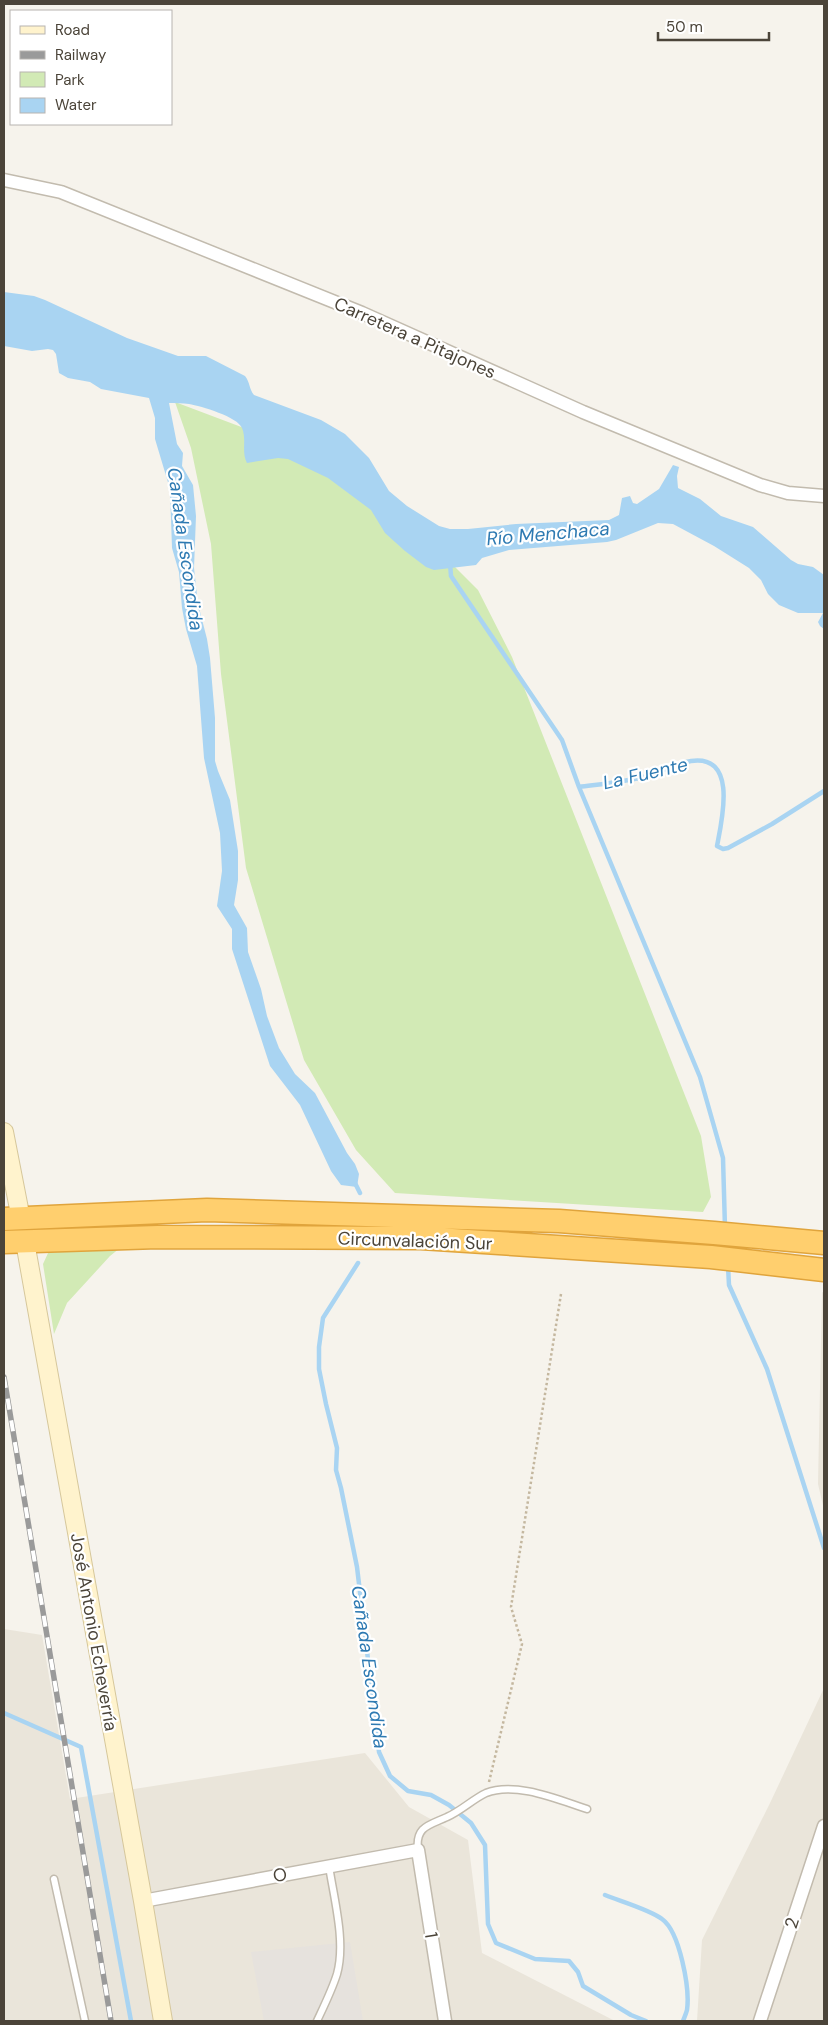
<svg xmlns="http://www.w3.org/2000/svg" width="828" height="2025" font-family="'DM Sans',sans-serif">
	<rect width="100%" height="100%" fill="#f6f3ec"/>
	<path fill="#eae5da" d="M 822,1292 L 824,1293 L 824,1510 L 818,1484 Z
		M 4,1629 L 42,1635 L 70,1799 L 365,1753 L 409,1807 L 468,1840 L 482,1953 L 615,2021 L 4,2021 Z
		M 824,1688 L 824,2021 L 697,2021 L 702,1940 L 771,1801 Z"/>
	<path fill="#e6e2dd" d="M 350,1942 L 363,2021 L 264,2021 L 251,1952 Z"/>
	<path fill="#d2eab5" d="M 175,402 L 244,428 L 348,487 L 450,562 L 478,590 L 512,657 L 701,1136 L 711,1197 L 703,1212 L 395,1193 L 356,1150 L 304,1060 L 246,868 L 221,674 L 211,544 L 191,448 Z
		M 125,1244 L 110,1256 L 67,1303 L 54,1334 L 43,1264 L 49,1251 Z"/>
	<path fill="#a9d4f2" d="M 4,292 L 34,296 L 45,300 L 127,338 L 178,356 L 206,356 L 245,376 C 250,382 249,389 254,395 L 321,420 L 345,434 L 369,458 L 389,491 L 407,506 L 439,526 L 450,529 L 468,529 L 516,524 L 609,520 L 619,515 L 622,498 L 630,496 L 633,503 L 637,504 L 659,489 L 673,465 L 679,467 L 677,476 L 678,488 L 700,499 L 721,516 L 753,527 L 791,560 L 798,564 L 813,567 L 824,575 L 824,629 L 820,626 L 818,622 L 823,613 L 798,613 L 779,605 L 768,594 L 761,580 L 749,568 L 714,546 L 673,524 L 658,523 L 616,540 L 607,542 L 509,550 L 482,558 L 476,565 L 434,570 L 426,567 L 405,551 L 385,533 L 371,510 L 328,478 L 288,459 L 278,458 L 247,463 C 241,452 247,440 242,428 C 238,417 201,406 189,404 C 183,403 175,403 169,403 L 177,444 L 183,453 L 182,466 L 193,485 L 196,516 L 194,568 L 198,604 L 207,639 L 210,658 L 215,718 L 215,761 L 218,771 L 230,800 L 238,851 L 238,880 L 234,905 L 247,928 L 248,952 L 261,989 L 267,1016 L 279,1048 L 295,1074 L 315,1093 L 347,1153 L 355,1164 L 359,1174 L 357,1187 L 341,1185 L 331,1171 L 300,1105 L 270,1066 L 232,949 L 232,929 L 217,906 L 222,871 L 220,833 L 204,758 L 197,666 L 186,629 L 182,608 L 179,572 L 172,548 L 170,489 L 155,439 L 155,418 L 149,398 L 101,389 L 90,382 L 68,378 L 59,373 L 56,354 L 53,350 L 48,349 L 32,351 L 4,346 Z"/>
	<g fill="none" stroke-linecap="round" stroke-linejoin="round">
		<path stroke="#a9d4f2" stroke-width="4.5" d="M 450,563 L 451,576 L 562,740 L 579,787 L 700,1077 L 723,1158 L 725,1228
			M 579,787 C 602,784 625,782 647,776 C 662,772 676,763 691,761 C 738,754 722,820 717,846 L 723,849 L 728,848 L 772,824 L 824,791
			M 355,1183 L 360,1193
			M 358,1263 L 323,1318 L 319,1347 L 319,1369 L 326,1404 L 337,1448 L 336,1470 L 341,1488 L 357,1567 L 379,1752 L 390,1776 L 408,1791 L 431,1795 L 449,1805 L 471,1823 L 485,1845 L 488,1924 L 496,1943 L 535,1959 L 569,1961 L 578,1972 L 583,1986 L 631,2015 L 646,2021
			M 728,1266 L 729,1285 L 767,1369 L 824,1548
			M 4,1713 L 81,1747 L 131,2021
			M 605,1895 C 620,1901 651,1910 662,1919 C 680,1932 690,1989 687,2010 C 686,2014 684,2018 683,2021"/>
		<defs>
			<path id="lane" d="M 418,1850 C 415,1826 430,1825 447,1817 C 461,1811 473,1799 486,1793 C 515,1781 559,1800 587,1809
				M 54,1879 L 85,2021
				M 317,2021 C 324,2006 332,1990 337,1974 C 346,1942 334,1899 329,1866"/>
			<path id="street" d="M 4,180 L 61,192 L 362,313 L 583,412 L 760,485 L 788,493 L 824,496
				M 143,1901 L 418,1850 L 445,2021
				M 760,2021 L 824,1826"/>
			<path id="secondary" d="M 4,1132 L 21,1219
				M 25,1242 L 143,1901 L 163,2021"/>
			<path id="highway" d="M 4,1219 L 207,1210 L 559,1221 L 714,1233 L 824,1243
				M 4,1242 L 158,1237 L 421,1238 L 711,1257 L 824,1270"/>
		</defs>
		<use href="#lane" stroke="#c2bbae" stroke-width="9"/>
		<use href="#street" stroke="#c2bbae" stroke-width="15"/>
		<use href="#secondary" stroke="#d6c79b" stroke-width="20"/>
		<use href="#highway" stroke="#e0a43c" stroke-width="25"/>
		<path stroke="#c4b79f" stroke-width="2.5" stroke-dasharray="2.5 2.5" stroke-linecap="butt" d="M 489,1782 L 522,1644 L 511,1607 L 561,1294"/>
		<use href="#lane" stroke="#fff" stroke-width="6"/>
		<use href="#street" stroke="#fff" stroke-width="12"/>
		<use href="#secondary" stroke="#fff3cd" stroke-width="18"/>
		<use href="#highway" stroke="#ffcf6e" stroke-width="22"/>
		<defs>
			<path id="rail" d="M 4,1377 L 111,2021"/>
		</defs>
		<use href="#rail" stroke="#9a9a9a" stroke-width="5.5"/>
		<use href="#rail" stroke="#fff" stroke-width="4" stroke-dasharray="11" stroke-linecap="butt"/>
	</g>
	<g text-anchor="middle" stroke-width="4.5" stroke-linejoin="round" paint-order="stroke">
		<g font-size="18" fill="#4b4439" stroke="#fff">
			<text transform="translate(415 338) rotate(24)" y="6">Carretera a Pitajones</text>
			<text transform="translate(415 1241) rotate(2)" y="6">Circunvalación Sur</text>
			<text transform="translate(94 1632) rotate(80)" y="6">José Antonio Echeverría</text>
			<text transform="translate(280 1875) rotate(-11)" y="6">O</text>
			<text transform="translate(792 1923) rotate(-72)" y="6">2</text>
			<text transform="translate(431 1935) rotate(81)" y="6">1</text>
		</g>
		<g font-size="19" font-style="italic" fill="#2e7ab2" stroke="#fff">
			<text transform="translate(548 533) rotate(-5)" y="7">Río Menchaca</text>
			<text transform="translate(186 549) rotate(82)" y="7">Cañada Escondida</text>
			<text transform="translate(645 773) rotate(-13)" y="7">La Fuente</text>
			<text transform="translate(370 1667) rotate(82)" y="7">Cañada Escondida</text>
		</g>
	</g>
	<rect width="828" height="2025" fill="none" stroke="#4b4439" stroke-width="10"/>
	<rect x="10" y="10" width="162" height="115" fill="#ffffff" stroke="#b7b4b0"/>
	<rect x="20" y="26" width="25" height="8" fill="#fff3cd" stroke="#b7b4b0"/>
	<text x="55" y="35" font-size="15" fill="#4b4439">Road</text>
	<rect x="20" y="51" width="25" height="8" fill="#9a9a9a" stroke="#b7b4b0"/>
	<text x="55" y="60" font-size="15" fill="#4b4439">Railway</text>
	<rect x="20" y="72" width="25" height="15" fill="#d2eab5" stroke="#b7b4b0"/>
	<text x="55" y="85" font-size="15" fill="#4b4439">Park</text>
	<rect x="20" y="98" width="25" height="15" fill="#a9d4f2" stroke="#b7b4b0"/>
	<text x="55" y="110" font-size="15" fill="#4b4439">Water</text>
	<path d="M658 32v8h111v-8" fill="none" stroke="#4b4439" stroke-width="2.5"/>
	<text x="666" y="32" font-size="15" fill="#4b4439" stroke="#ffffff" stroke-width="4" paint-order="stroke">50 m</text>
</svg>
